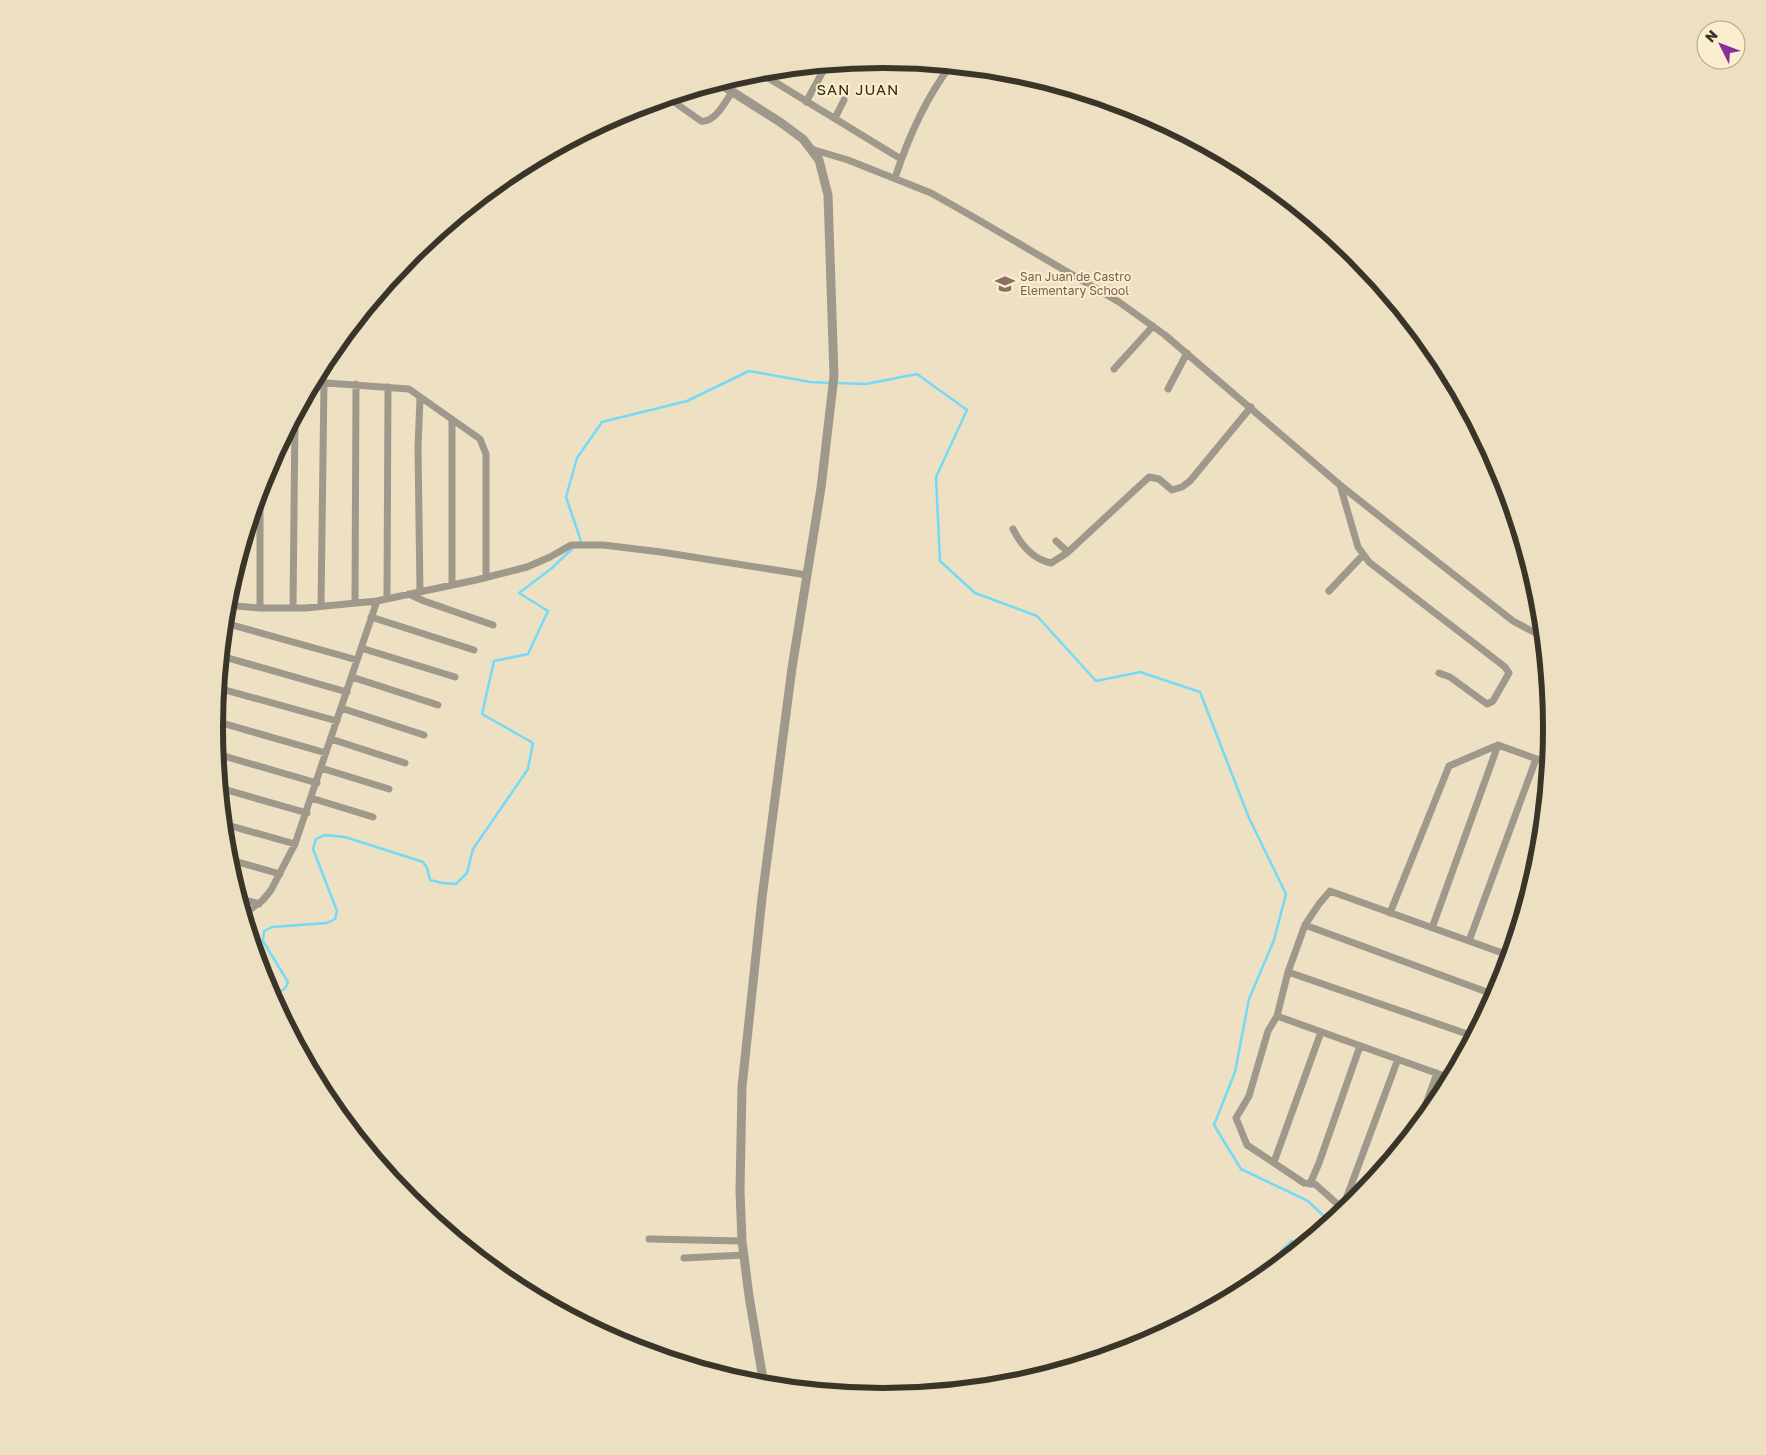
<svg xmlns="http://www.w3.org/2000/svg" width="1766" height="1455" font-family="'Golos Text',sans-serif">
	<rect width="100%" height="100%" fill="#eee0c2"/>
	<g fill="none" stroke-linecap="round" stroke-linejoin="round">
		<path stroke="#75daf8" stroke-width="2.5" d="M 836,383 L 866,384 L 917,374 L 967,410 L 936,477 L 940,561 L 975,593 L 1037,616 L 1096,681 L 1140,672 L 1200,692 L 1249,818 L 1286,894 L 1274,940 L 1249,999 L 1235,1072 L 1214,1125 L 1241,1169 L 1308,1201 L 1330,1222
			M 579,543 L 581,541 L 566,497 L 577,458 L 602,422 L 687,401 L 749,371 L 810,382 L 830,383
			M 270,992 C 280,992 285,992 288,982 L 263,941 L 264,931 L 272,927 L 327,923 L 335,919 L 337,911 L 313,849 L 316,839 L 325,835 L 345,837 L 423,862 L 427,868 L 430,880 L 442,883 L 456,884 L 467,873 L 473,849 L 528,769 L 533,743 L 482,714 L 494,661 L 528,654 L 548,611 L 519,593 L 552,568 L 575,546
			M 1283,1261 L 1281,1251 L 1292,1241 L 1301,1246"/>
		<path stroke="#9f998c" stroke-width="7" d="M 757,71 L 901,159
			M 667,97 L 701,121 C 715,123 725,102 732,92
			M 806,102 L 827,64
			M 835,118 L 844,100
			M 811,149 L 848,160 L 931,193 L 970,215 L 1119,302 L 1165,335 L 1340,485 L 1402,534 L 1513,621 L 1543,637
			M 895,178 C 908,138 925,99 951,65
			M 1114,369 L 1153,326
			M 313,382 L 409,389 L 480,439 L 486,454 L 486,577
			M 1168,389 L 1187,353
			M 452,420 L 452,585
			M 1340,485 L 1358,547 L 1369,562 L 1505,667 L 1509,673 L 1493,701 L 1487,704 L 1450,677 L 1439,673
			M 1013,529 C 1021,545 1033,559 1051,563 L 1067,553 L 1149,477 L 1159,479 L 1172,490 L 1182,487 L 1190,481 L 1251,407
			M 1056,541 L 1068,552
			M 420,591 L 418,447 L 420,398
			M 1329,591 L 1363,555
			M 409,594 L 424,601 L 493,625
			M 387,598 L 388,387
			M 355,603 L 356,384
			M 226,605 L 260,608 L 305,608 L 377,601 L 476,580 L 527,567 L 550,557 L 571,545 L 603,545 L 661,552 L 807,575
			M 229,605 L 229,591
			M 321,606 L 324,382
			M 260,608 L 260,487
			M 293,608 L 295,416
			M 371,617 L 474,650
			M 225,623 L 357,660
			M 361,648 L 455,677
			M 221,656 L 347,692
			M 352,677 L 438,705
			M 218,688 L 337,721
			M 341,708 L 424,735
			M 215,721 L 326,753
			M 331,739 L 405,763
			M 217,754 L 317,783
			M 321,768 L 389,789
			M 220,788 L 307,813
			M 311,798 L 373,817
			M 224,824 L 295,844
			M 227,859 L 280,874
			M 239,898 L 259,904
			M 1390,913 L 1449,766 L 1498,745 L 1548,763
			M 244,914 L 263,900 L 271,890 L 295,844 L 377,601
			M 1305,925 L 1495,995
			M 1432,928 L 1498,745
			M 1469,941 L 1536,759
			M 1288,972 L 1473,1036
			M 1494,994 L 1515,937
			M 1277,1016 L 1450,1078
			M 1419,1124 L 1437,1073
			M 1274,1162 L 1321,1032
			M 1310,1184 L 1319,1163 L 1360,1046
			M 1343,1207 L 1398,1059
			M 1344,1210 L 1315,1184 L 1304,1183 L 1247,1145 L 1236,1118 L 1249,1096 L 1268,1031 L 1277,1016 L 1288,972 L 1305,925 L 1319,904 L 1330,891 L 1508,955
			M 649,1239 L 742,1241
			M 684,1258 L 744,1255"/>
		<path stroke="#9f998c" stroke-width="9" d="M 717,82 L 780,122 L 803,139 L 819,160 L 828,195 L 834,376 L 821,488 L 792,668 L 762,898 L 742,1087 L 740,1191 L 742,1241 L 749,1296 L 764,1385"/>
	</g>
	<defs>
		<symbol id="school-bare" viewBox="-9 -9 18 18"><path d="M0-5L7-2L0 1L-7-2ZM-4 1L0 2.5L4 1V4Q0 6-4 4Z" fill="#8d6e63" stroke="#fbeecf" stroke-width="2.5" paint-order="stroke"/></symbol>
	</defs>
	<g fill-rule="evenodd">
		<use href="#school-bare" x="991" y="270" width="28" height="28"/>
	</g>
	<g text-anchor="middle" stroke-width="4" stroke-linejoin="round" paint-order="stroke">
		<g font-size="12" fill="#785e54" stroke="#fbeecf" text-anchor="start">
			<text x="1020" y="281">San Juan de Castro<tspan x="1020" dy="14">Elementary School</tspan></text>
		</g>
		<g font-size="15" letter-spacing="1" fill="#352b11" stroke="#fbeecf">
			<text x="858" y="95">SAN JUAN</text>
		</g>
	</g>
	<path d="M0 0H1766V1455H0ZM223 728a660 660 0 1 1 1320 0a660 660 0 1 1-1320 0Z" fill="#ecdfc2" fill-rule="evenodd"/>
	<path fill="none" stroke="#3a3529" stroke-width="6" d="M223 728a660 660 0 1 1 1320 0a660 660 0 1 1-1320 0Z"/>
	<g transform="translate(1721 45) rotate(312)"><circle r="24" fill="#fbeecf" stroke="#aea48d"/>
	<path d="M0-4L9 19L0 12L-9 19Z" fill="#882f9c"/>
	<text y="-8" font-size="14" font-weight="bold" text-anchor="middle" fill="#3a3529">N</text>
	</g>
</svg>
